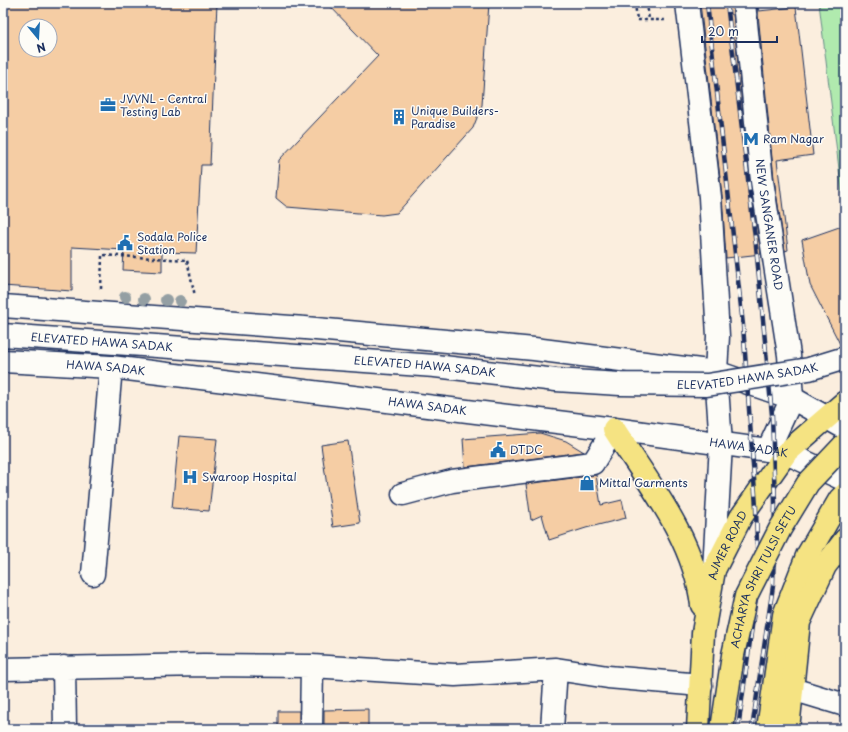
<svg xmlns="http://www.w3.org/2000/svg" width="848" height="732" font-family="'Playpen Sans',sans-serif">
	<rect width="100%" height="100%" fill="#fbeede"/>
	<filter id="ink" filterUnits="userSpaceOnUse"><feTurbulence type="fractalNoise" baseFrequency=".025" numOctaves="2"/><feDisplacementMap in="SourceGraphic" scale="8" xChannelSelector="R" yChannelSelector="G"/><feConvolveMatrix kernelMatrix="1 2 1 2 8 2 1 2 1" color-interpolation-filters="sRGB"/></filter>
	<g filter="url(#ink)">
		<path fill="#b0eaae" stroke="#668c86" d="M 819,3 L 845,3 L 845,193 L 842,194 Z"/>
		<path fill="#f5cda4" stroke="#1b2f5e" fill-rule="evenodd" d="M 3,3 L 217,3 L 210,165 L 201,165 L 196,253 L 162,252 L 162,272 L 123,270 L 124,250 L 72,247 L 72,291 L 3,286 ZM 26,26 L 50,26 L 50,50 L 26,50 Z
			M 327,3 L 489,3 L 482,105 L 473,128 L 397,213 L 382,215 L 287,207 L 276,198 L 279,160 L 378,56 Z
			M 700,3 L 732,3 L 750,182 L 761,254 L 726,258 L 722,196 Z
			M 757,3 L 759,11 L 796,7 L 813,155 L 777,160 L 788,250 L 785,251 L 774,179 Z
			M 845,225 L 845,346 L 841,346 L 810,285 L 802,240 Z
			M 540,433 L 566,441 L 584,452 L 465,467 L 463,439 Z
			M 179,436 L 217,439 L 209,511 L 172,508 Z
			M 348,441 L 360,523 L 333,527 L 321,445 Z
			M 596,475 L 601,505 L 622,500 L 626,518 L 586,528 L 549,540 L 542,515 L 531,520 L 526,484 Z
			M 368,709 L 368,729 L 324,729 L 324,710 Z
			M 278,711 L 299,711 L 299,729 L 278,729 Z"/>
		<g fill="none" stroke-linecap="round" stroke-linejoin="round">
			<defs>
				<path id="street" d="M 403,494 L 452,481 L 593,463 L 614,429
					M 93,574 L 111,367
					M 64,667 L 65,729
					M 3,669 L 203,665 L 312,666 L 455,675 L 556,669 L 608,677 L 701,685
					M 792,689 L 845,705
					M 311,729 L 312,666
					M 552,729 L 556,669"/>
				<g id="secondary">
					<path d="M 687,3 L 710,197 L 718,336 L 716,372 L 721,444 L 714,570"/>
					<path id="s1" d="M 744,3 L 762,181 L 789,355 L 792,398 L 768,450"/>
					<path d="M 3,306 L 305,328 L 534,349 L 716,372 L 792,398 L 845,428"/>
					<path id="s2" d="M 3,361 L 111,367 L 614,429 L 768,450 L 786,453 L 845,480"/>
				</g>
				<g id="highway">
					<path d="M 614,429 C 649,484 694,538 702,605"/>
					<path id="s3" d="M 698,729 L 703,633 L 714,570 L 741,517 L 786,453 L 845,402"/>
					<path d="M 768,729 L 784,615 L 807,556 L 840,499 L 845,494"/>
					<path d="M 788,729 L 799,622 L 825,566 L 845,540"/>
				</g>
			</defs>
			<use href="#street" stroke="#1b2f5e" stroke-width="25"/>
			<use href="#secondary" stroke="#1b2f5e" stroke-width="25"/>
			<use href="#highway" stroke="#1b2f5e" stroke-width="25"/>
			<path stroke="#1b2f5e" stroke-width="2.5" stroke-dasharray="3 3" stroke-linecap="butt" d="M 635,3 L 637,20 L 665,20
				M 647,3 L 649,20
				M 101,289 L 102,255 L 187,260 L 195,296"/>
			<use href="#street" stroke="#fdfcf7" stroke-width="22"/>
			<use href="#secondary" stroke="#fdfcf7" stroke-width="22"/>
			<use href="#highway" stroke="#f5e382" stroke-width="22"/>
			<defs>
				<path id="rail" d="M 707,3 L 743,325 L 756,507 L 758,582 L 738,729
					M 727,3 L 756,246 L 772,415 L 775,503 L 773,586 L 752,729"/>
			</defs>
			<use href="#rail" stroke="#1b2f5e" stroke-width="4.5"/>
			<use href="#rail" stroke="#fdfcf7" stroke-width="3" stroke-dasharray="9" stroke-linecap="butt"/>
			<defs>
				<g id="secondary-bridge">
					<path id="s4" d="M 3,335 L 435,366 L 556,380 L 620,384 L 707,385 L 809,369 L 845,358"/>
				</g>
				<g id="highway-bridge">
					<path id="s5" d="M 722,729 L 733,655 L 746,596 L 780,529 L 808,483 L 845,444"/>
				</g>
			</defs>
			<use href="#secondary-bridge" stroke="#1b2f5e" stroke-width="25" stroke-linecap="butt"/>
			<use href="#highway-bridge" stroke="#1b2f5e" stroke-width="25" stroke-linecap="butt"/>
			<use href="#secondary-bridge" stroke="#fdfcf7" stroke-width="22"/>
			<use href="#highway-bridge" stroke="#f5e382" stroke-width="22"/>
		</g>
		<g fill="#949fa3">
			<circle cx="125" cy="297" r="6"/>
			<circle cx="144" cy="299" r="6"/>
			<circle cx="166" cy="300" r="6"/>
			<circle cx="180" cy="301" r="6"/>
		</g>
	</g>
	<defs>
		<symbol id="office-bare" viewBox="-9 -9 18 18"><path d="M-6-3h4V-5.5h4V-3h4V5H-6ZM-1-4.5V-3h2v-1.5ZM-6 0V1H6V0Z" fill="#1f6fb2" stroke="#fdfcf7" stroke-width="2.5" paint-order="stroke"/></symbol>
		<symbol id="building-bare" viewBox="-9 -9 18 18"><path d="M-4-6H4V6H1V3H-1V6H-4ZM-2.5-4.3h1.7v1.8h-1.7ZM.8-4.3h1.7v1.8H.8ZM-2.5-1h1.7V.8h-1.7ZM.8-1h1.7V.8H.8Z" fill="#1f6fb2" stroke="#fdfcf7" stroke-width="2.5" paint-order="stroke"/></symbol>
		<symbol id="metro-bare" viewBox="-9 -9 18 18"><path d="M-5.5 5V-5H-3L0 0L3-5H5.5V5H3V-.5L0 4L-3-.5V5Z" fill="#1f6fb2" stroke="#fdfcf7" stroke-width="2.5" paint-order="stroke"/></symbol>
		<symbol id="civic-bare" viewBox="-9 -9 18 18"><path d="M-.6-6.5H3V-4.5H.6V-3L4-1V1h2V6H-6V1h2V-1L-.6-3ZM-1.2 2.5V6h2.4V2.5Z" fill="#1f6fb2" stroke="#fdfcf7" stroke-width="2.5" paint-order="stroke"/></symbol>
		<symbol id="hospital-bare" viewBox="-9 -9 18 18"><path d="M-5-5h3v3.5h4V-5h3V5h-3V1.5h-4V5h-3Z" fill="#1f6fb2" stroke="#fdfcf7" stroke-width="2.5" paint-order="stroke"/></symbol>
		<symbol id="shop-bare" viewBox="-9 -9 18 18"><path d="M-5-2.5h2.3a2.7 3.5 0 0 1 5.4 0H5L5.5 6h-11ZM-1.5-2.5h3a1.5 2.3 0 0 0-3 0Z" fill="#1f6fb2" stroke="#fdfcf7" stroke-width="2.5" paint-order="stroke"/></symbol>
	</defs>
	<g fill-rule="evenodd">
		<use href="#office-bare" x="97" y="94" width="22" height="22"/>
		<use href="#building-bare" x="388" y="106" width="22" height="22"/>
		<use href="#metro-bare" x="740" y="128" width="22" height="22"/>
		<use href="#civic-bare" x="114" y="232" width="22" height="22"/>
		<use href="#civic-bare" x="487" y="439" width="22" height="22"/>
		<use href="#hospital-bare" x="179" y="466" width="22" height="22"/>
		<use href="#shop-bare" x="576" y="472" width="22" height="22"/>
	</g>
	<g text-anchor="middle" stroke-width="3" stroke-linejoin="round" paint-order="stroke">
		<g font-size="11" fill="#1b2f5e" stroke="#fdfcf7" text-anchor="start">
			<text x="120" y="103">JVVNL - Central<tspan x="120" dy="13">Testing Lab</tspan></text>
			<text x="411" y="115">Unique Builders-<tspan x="411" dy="13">Paradise</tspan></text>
			<text x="763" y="143">Ram Nagar</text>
			<text x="137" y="241">Sodala Police<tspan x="137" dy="13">Station</tspan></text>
			<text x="510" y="454">DTDC</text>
			<text x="202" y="481">Swaroop Hospital</text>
			<text x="599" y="487">Mittal Garments</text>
		</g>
		<g font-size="11" fill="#1b2f5e" stroke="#fdfcf7">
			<text dy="4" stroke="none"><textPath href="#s1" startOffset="223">NEW SANGANER ROAD</textPath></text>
			<text dy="4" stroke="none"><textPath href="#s4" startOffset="99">ELEVATED HAWA SADAK</textPath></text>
			<text dy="4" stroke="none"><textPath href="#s4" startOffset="423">ELEVATED HAWA SADAK</textPath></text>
			<text dy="4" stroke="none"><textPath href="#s2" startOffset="103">HAWA SADAK</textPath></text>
			<text dy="4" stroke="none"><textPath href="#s4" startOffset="747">ELEVATED HAWA SADAK</textPath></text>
			<text dy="4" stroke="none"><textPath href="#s2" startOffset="427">HAWA SADAK</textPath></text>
			<text dy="4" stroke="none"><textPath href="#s2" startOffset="751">HAWA SADAK</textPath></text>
			<text dy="4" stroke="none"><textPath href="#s3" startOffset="188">AJMER ROAD</textPath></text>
			<text dy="4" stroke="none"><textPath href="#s5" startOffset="159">ACHARYA SHRI TULSI SETU</textPath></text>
		</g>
	</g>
	<rect width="848" height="732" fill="none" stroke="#fdfcf7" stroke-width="16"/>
	<rect x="8" y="8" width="832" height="716" fill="none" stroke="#1b2f5e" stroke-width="1.5" filter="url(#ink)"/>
	<g transform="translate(38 38) rotate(162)"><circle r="19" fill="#fdfcf7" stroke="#a3aaba"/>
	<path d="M0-3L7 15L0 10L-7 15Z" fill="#1f6fb2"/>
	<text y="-6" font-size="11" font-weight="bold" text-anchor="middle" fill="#1b2f5e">N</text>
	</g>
	<path d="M702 36v6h75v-6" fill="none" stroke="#1b2f5e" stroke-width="2"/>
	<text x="708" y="36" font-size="12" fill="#1b2f5e" stroke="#fdfcf7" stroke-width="3" paint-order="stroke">20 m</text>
</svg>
